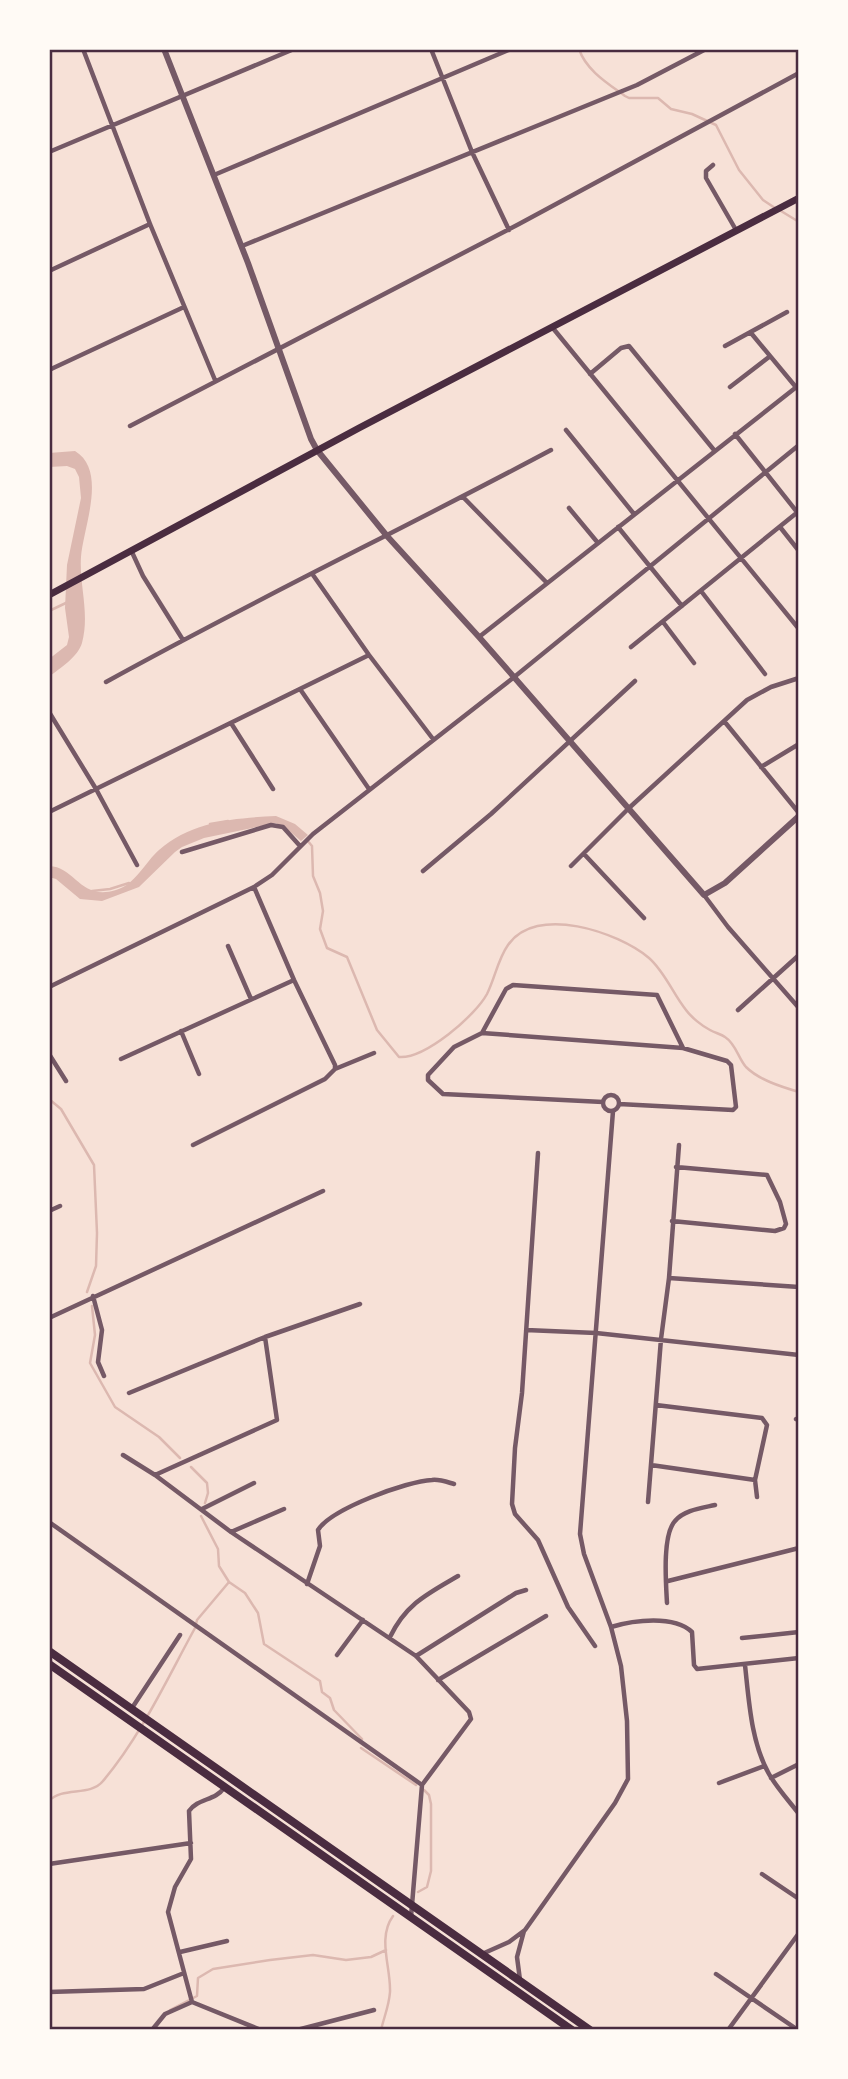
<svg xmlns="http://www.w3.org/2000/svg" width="848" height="2079" font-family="Barlow,sans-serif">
	<rect width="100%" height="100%" fill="#f7e1d7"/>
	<path fill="#dcb8b0" d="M 75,451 C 108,471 83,528 81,557 C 79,585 90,613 82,643 C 78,657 60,668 49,677 L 49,659 L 67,645 L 69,637 L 65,608 L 67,565 L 81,498 L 79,477 L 75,469 L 67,466 L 49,467 L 49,453 Z
		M 276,816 L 295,824 L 308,835 L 301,841 L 287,829 L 276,823 L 204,838 L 182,847 L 175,852 L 139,887 L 102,901 L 80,899 L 56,879 L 49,877 L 49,866 C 76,867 80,901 116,890 C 135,885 146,861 159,850 C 192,821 235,818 276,816 Z"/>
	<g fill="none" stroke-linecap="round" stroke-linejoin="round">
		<path stroke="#dcb8b0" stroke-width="2.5" d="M 579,49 C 586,70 607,83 625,96 L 629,98 L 658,98 L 671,109 L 692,114 L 716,125 L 739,170 L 763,200 L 775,208
			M 781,211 L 799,222
			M 49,611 L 68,602
			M 210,824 L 228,821
			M 307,840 L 312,846 L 313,876 L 320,893 L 323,911 L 320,929 L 327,948 L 347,957 L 377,1030 L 399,1057 C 425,1059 475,1016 487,994 C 495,978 498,959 508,945 C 536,904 618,932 649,958 C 665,972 673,994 686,1010 C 691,1017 702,1026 710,1030 C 715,1033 721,1034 725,1037 C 736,1044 738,1058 746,1067 C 759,1080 782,1087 799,1092
			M 92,891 L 110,889 L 129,883
			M 49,1099 L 61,1109 L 94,1165 L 97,1233 L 96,1266 L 87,1292
			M 92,1306 L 95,1335 L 90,1363 L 115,1407 L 159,1437 L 180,1458
			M 191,1467 L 207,1483 L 208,1493 L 205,1503
			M 201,1516 L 218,1549 L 219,1566 L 229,1582 L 245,1593 L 258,1613 L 264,1644 L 320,1681 L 322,1692 L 330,1698 L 334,1710 L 362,1739
			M 361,1748 L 416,1785
			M 49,1801 C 63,1786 90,1797 103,1781 C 141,1736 167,1679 195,1628 L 197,1620 L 229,1582
			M 418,1892 L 427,1887 L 431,1871 L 431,1804 L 429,1795 L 424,1790
			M 170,2010 L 197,1996 L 198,1978 L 213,1969 L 270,1960 L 313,1955 L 346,1960 L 371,1957 L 386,1950
			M 381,2030 C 384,2017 389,2006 390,1992 C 391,1967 377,1938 393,1916"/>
		<path stroke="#755966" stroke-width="4.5" d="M 83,49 L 150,224 L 215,380
			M 431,49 L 472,152 L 509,230
			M 49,152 L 294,49
			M 713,165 L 706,171 L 706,178 L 736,230
			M 214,175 L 511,49
			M 242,246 L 637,85 L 706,49
			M 49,271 L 150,224
			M 552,327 L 799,629
			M 751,333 L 795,386
			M 725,346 L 787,312
			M 49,370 L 184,307
			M 590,374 L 621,348 L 629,346 L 714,450
			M 730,387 L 769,357
			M 130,426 L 519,224 L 799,73
			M 566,430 L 634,514
			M 735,434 L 797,512
			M 463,497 L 547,583
			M 569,508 L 598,543
			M 618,527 L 682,606
			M 780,527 L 799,551
			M 131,550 L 143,576 L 183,640
			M 313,575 L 369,655 L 433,739
			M 701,591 L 765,674
			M 663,622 L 694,663
			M 479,637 L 799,385
			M 631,647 L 799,511
			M 106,682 C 252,601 403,529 551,450
			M 300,689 L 369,789
			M 49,712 L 96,789 L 137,865
			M 724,721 L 799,813
			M 231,723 L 273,789
			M 761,767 L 799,744
			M 49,812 L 369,655
			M 182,852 L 271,825 L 283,827 L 300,846
			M 584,854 L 644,918
			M 571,866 L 629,808 L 747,700 L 771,687 L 799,678
			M 423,871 L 491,814 L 635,681
			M 254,887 L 294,980 L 335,1065 L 335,1068
			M 704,895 L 728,927 L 799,1008
			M 228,946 L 251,999
			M 49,987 L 254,887 L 272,875 L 313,834 L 513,678 L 799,445
			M 738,1010 L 799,955
			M 181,1031 L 199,1074
			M 482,1033 L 506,989 L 513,985 L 657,995 L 683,1048
			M 49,1054 L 66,1081
			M 121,1059 L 294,980
			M603 1103a8 8 0 1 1 16 0a8 8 0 1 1-16 0Z
			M 603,1102 L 443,1094 L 428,1080 L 428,1075 L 454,1047 L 482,1033 L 683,1048 L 727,1061 L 731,1065 L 736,1107 L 733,1110 L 619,1104
			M 193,1145 L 325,1079 L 335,1069 L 374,1053
			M 538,1153 L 522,1393 L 515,1448 L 512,1504 L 515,1514 L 538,1540 L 568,1607 L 595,1646
			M 49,1211 L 60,1206
			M 672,1221 L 775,1231 L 784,1228 L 786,1224 L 780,1202 L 767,1175 L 676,1167
			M 669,1278 L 679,1145
			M 93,1296 L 102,1330 L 98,1362 L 104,1376
			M 49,1318 L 323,1191
			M 526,1330 L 596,1333 L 799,1355
			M 129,1393 L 265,1337 L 360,1304
			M 656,1405 L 762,1418 L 767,1425 L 755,1480 L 757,1497
			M 796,1419 L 799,1420
			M 123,1455 L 155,1475 L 231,1532 L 416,1656 L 469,1712 L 471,1719 L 422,1785 L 411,1917
			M 651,1465 L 755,1480
			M 155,1475 L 277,1420 L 265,1337
			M 648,1502 L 661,1339 L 669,1278 L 799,1287
			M 202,1509 L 254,1483
			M 49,1522 L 422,1785
			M 231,1532 L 284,1509
			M 668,1581 L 799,1548
			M 307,1584 L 320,1546 L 318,1530 C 331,1509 407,1481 432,1480 C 439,1479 447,1482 454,1484
			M 667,1603 C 666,1584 662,1535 675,1521 C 684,1510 702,1508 715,1505
			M 611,1627 C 634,1620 674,1615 692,1632 L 694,1665 L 697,1669 L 799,1658
			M 390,1637 C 406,1604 427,1594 458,1576
			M 742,1638 L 799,1632
			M 337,1655 L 363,1620
			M 416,1656 L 516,1593 L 526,1590
			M 745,1665 C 749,1701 751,1742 769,1774 C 777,1788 789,1801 799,1814
			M 438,1680 L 546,1616
			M 132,1708 L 180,1635
			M 771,1778 L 799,1764
			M 719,1783 L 764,1766
			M 49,1864 L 191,1843
			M 762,1874 L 799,1899
			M 180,1952 L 227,1941
			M 482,1954 L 509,1942 L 525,1930 L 615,1803 L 628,1779 L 627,1721 L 621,1666 L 611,1627 L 584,1554 L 580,1534 L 613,1111
			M 716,1974 L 798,2030
			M 520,1980 L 517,1957 L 524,1931
			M 49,1992 L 144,1989 L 184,1973
			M 192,2002 L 168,1912 L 175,1887 L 191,1859 L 189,1811 C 198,1798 215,1801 224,1788
			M 152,2030 L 165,2014 L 192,2002 L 261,2030
			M 297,2030 L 374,2010
			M 728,2030 L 799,1933"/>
		<path stroke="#755966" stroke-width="6" d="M 164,49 L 248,263 L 311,439 L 317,450 L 387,536 L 479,637 L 704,895 L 725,883 L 799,816"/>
		<path stroke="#4a2c40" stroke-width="7" d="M 49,595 L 359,428 L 799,198"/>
		<path stroke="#4a2c40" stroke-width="8" d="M 49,1651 L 590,2030
			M 49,1664 L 572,2030"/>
	</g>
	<rect width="848" height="2079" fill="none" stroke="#fffaf5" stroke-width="102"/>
	<rect x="51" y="51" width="746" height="1977" fill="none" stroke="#4a2c40" stroke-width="2.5"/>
</svg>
